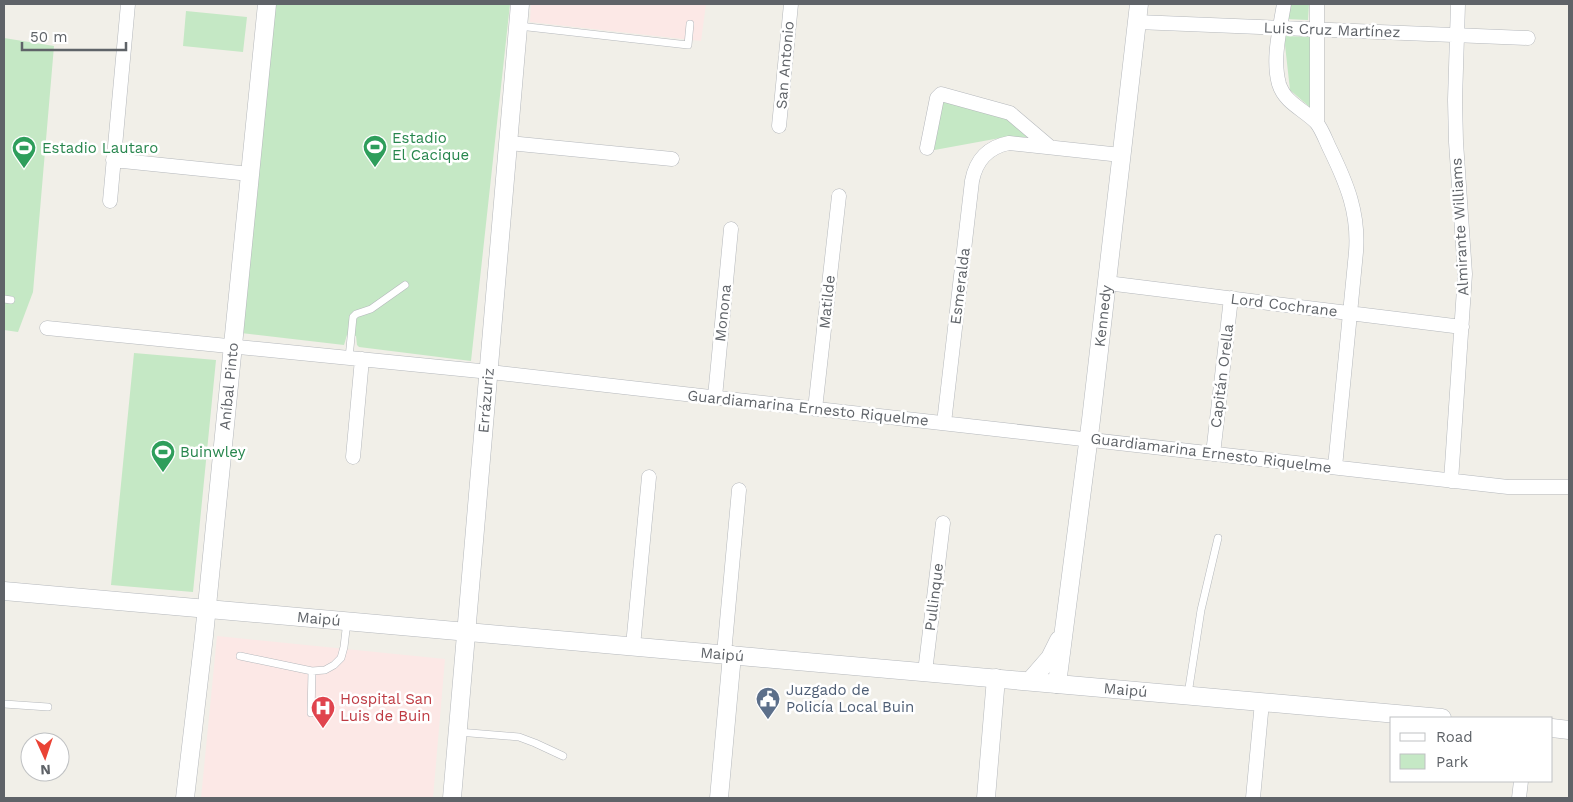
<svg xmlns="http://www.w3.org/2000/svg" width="1573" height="802" font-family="'Work Sans',sans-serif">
	<rect width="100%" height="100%" fill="#f1efe8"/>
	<path fill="#fce8e6" d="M 531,4 L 706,4 L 701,41 L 530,22 Z
		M 217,636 L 445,659 L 433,798 L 201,798 Z"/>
	<path fill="#c5e8c5" d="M 274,4 L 510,4 L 471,361 L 359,347 L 357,345 L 356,336 L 347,335 L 344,345 L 241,333 Z
		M 1288,4 L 1309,4 L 1308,20 L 1286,19 Z
		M 186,11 L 247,17 L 243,52 L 183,46 Z
		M 1284,36 L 1313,37 L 1312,109 L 1290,90 Z
		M 4,38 L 54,46 L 33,292 L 18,332 L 4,330 Z
		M 940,99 L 1012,120 L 1032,137 L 1000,138 L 929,151 Z
		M 134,353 L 216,360 L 193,592 L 111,585 Z"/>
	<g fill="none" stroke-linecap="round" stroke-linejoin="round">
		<defs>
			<path id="service" d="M 519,26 L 688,45 L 690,24
				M 4,299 L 11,300
				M 349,358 L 353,317 L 356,314 L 371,309 L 405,285
				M 240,656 L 312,671 L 325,670 L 334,665 L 341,658 L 344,647 L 347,621
				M 1188,694 L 1201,610 L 1218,538
				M 4,704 L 48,707
				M 311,713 L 312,671
				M 458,732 L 519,737 L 535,743 L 563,756"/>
			<path id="minor" d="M 1284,4 C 1280,29 1272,59 1279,84 C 1285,103 1303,109 1316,122 C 1322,129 1326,141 1330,149 C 1347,184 1359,213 1356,252 L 1335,467
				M 1137,22 L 1528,38
				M 1317,123 L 1317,4
				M 779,126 L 791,4
				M 509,143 L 672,159
				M 927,148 L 937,98 L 941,94 L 1010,113 L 1050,147
				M 113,160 L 250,174
				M 110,201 L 128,4
				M 1107,283 L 1462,327
				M 47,328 L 490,372 L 1508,487 L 1569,487
				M 715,397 L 731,229
				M 815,409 L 839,196
				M 944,423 L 972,181 C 976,160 988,147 1009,143 L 1121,155
				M 1213,454 L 1231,298
				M 353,457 L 362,359
				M 1451,481 L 1465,274 L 1456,142 L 1455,100 L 1458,4
				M 633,646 L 649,477
				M 724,654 L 739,490
				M 925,672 L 943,523
				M 1253,798 L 1262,702
				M 1519,798 L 1521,781"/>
			<g id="tertiary">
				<path id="s1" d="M 4,591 L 1442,718"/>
				<path d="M 1030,681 L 1050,658 L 1059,640"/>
				<path id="s2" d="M 1057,684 L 1091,420 L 1139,4"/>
				<path d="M 1552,728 L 1569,730"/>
				<path id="s3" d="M 185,798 L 204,636 L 267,4"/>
				<path id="s4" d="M 452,798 L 520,4"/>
				<path d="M 719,798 L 732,655"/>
				<path d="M 986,798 L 996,678"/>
			</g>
		</defs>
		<use href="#service" stroke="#b5b8bc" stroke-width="8"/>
		<use href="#minor" stroke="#b5b8bc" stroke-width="15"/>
		<use href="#tertiary" stroke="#b5b8bc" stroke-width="19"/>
		<use href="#service" stroke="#fff" stroke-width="7"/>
		<use href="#minor" stroke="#fff" stroke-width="14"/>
		<use href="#tertiary" stroke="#fff" stroke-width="18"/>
	</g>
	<defs>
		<symbol id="stadium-pin" viewBox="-11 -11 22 30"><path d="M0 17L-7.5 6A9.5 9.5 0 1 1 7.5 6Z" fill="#2e9e5b" stroke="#fff"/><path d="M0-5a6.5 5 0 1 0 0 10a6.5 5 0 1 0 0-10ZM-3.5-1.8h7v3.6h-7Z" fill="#fff"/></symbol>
		<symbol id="civic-pin" viewBox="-11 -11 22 30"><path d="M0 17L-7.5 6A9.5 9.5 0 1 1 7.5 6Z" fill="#5c6f8a" stroke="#fff"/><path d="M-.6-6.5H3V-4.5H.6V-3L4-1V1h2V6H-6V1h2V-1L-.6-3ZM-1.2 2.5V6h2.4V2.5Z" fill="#fff"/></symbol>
		<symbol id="hospital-pin" viewBox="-11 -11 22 30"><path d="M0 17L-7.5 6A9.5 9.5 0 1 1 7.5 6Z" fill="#e0444e" stroke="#fff"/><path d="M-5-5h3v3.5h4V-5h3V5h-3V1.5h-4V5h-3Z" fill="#fff"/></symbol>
	</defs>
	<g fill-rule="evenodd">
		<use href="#stadium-pin" x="361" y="133" width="28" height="38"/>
		<use href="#stadium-pin" x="10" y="134" width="28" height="38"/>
		<use href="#stadium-pin" x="149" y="438" width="28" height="38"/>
		<use href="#civic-pin" x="754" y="685" width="28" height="38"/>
		<use href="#hospital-pin" x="309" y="694" width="28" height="38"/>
	</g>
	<g text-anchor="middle" stroke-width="5" stroke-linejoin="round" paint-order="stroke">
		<g font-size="15" fill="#5f6368" stroke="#fff">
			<text transform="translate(1332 30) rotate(2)" y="5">Luis Cruz Martínez</text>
			<text transform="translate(785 65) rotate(-85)" y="5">San Antonio</text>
			<text transform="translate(1460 227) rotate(-93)" y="5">Almirante Williams</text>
			<text transform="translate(960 286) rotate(-83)" y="5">Esmeralda</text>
			<text transform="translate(827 302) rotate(-84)" y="5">Matilde</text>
			<text transform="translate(1284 305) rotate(7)" y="5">Lord Cochrane</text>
			<text transform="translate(723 313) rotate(-84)" y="5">Monona</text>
			<text dy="5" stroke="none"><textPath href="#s2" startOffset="371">Kennedy</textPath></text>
			<text transform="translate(1222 376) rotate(-83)" y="5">Capitán Orella</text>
			<text dy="5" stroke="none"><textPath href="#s3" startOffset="414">Aníbal Pinto</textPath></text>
			<text dy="5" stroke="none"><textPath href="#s4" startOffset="399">Errázuriz</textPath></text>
			<text transform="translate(808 408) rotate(6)" y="5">Guardiamarina Ernesto Riquelme</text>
			<text transform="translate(1211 453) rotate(7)" y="5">Guardiamarina Ernesto Riquelme</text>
			<text transform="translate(934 597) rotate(-83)" y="5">Pullinque</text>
			<text dy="5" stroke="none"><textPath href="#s1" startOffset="316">Maipú</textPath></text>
			<text dy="5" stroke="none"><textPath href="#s1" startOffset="721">Maipú</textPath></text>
			<text dy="5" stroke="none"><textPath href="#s1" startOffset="1126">Maipú</textPath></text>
		</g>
		<g font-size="15" fill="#27864d" stroke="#fff" text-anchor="start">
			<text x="392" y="143">Estadio<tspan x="392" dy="17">El Cacique</tspan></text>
			<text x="42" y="153">Estadio Lautaro</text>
			<text x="180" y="457">Buinwley</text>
		</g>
		<g font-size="15" fill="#4e5e75" stroke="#fff" text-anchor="start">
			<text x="786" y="695">Juzgado de<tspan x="786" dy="17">Policía Local Buin</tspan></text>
		</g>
		<g font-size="15" fill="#be3a42" stroke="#fff" text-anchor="start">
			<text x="340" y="704">Hospital San<tspan x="340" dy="17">Luis de Buin</tspan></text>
		</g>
	</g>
	<rect width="1573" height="802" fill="none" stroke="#5f6368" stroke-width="10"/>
	<rect x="1390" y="717" width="162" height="65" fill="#ffffff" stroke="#bfc1c3"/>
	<rect x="1400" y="733" width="25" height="8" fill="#ffffff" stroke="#bfc1c3"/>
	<text x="1436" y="742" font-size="15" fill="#5f6368">Road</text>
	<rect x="1400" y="754" width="25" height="15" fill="#c5e8c5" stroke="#bfc1c3"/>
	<text x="1436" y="767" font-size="15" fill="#5f6368">Park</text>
	<g transform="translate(45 757) rotate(177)"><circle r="24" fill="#ffffff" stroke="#bfc1c3"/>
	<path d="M0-4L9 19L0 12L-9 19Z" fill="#ea4335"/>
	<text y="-8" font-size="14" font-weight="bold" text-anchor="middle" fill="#5f6368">N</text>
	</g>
	<path d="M22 42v8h104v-8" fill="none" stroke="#5f6368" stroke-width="2.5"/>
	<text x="30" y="42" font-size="15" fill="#5f6368" stroke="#ffffff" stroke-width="4" paint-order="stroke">50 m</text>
</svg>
